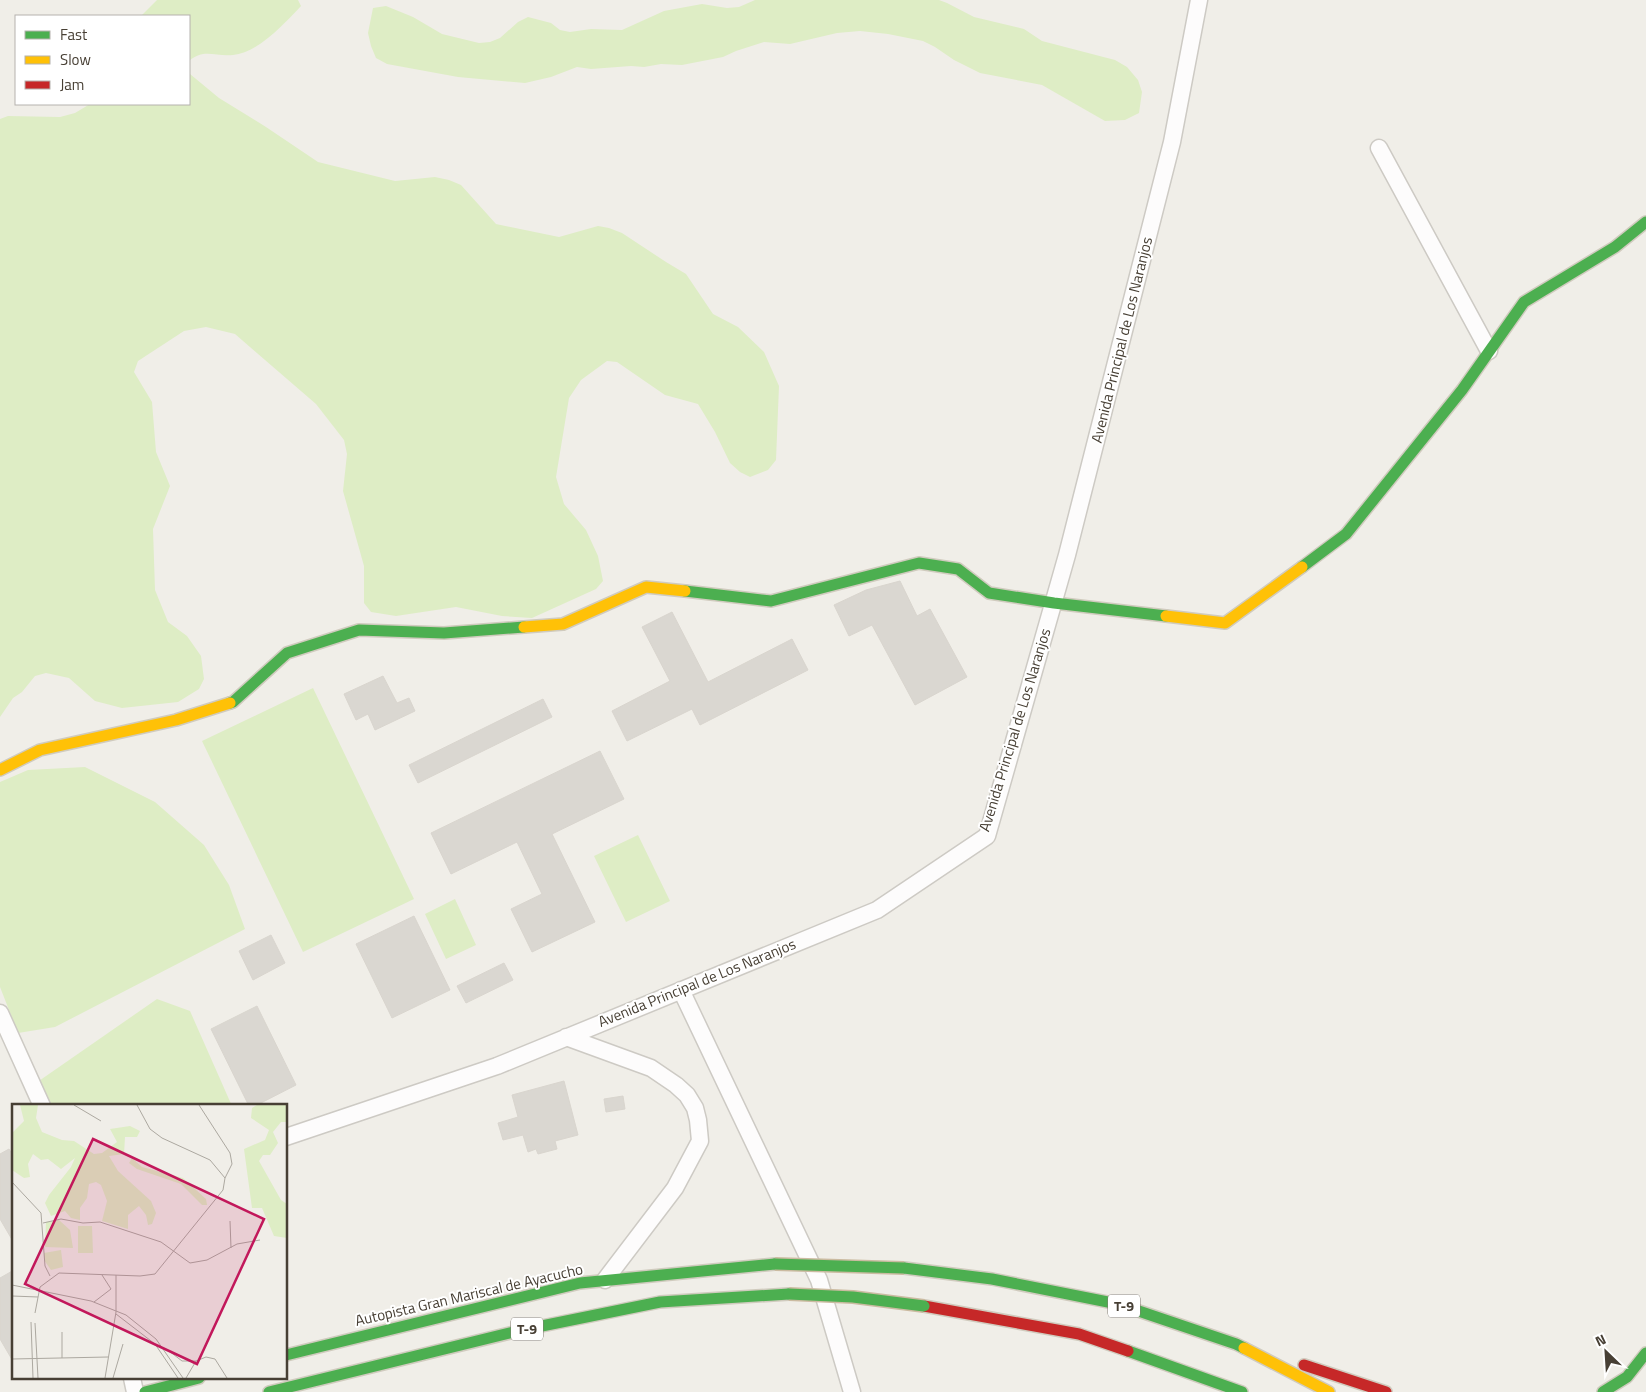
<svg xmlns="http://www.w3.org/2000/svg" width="1646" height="1392" font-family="'Titillium Web',sans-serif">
	<rect width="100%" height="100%" fill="#f0eee8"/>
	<path fill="#deedc5" d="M 157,0 L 298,0 L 301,6 C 285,23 258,53 233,55 C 215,57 204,48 189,61 L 189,16 L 141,16 Z
		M 755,0 L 939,0 L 947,3 L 974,17 L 1024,29 L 1042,41 L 1115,60 L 1127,67 L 1138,80 L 1142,92 L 1139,113 L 1125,120 L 1105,121 L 1042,85 L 980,73 L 954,60 L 935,47 L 923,41 L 888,34 L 860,31 L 837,33 L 790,44 L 764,42 L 736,51 L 723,57 L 682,65 L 661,64 L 644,67 L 631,66 L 591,69 L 577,67 L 551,77 L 525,83 L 458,77 L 387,64 L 376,58 L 371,46 L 368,33 L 373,8 L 386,6 L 413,17 L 442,34 L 479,43 L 490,42 L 500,38 L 518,22 L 528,17 L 551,23 L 560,30 L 570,32 L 591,29 L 622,30 L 664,11 L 702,4 L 727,8 L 739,7 Z
		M 189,71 L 190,74 L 219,98 L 266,127 L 318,162 L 395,181 L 435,177 L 449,180 L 461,185 L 496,224 L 559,237 L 598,226 L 609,228 L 622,233 L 666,262 L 686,274 L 713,314 L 738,327 L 764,352 L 779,386 L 776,460 L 768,470 L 750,477 L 740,472 L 730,463 L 715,432 L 698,404 L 665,395 L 617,362 L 607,361 L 581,380 L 569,398 L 556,477 L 564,504 L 586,530 L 598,556 L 603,581 L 596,589 L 532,618 L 502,616 L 456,607 L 396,616 L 371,612 L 364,603 L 364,566 L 343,491 L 347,454 L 344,440 L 316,404 L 235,334 L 206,327 L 184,331 L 138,361 L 134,372 L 152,402 L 156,452 L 170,486 L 153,529 L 155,590 L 168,622 L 187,636 L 201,656 L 204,679 L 199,689 L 178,702 L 122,708 L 95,701 L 69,678 L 46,673 L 35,676 L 22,692 L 13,698 L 0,717 L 0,119 L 8,116 L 60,117 L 75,113 L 90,104 L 189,104 Z
		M 313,688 L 414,899 L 303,952 L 202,741 Z
		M 85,767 L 155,802 L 204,845 L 229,885 L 245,929 L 55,1027 L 18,1033 L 0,987 L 0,782 L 28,770 Z
		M 638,835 L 670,901 L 626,922 L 594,856 Z
		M 455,899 L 476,945 L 446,959 L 425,914 Z
		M 157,999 L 190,1011 L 232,1106 L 47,1106 L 36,1083 Z"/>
	<path fill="#dad7d1" stroke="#d9d5ce" d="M 900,581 L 917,616 L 930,609 L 967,677 L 915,705 L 872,625 L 849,636 L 834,605 L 866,590 Z
		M 672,612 L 708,682 L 792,639 L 808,670 L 700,725 L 692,709 L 627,741 L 612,711 L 670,681 L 642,627 Z
		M 383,676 L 397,703 L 409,698 L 415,711 L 375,730 L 368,714 L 356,720 L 344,694 Z
		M 543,699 L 552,717 L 418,783 L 409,765 Z
		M 600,751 L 624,799 L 552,834 L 595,922 L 532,952 L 511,909 L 542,894 L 517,842 L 451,874 L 431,833 Z
		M 414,916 L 450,990 L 392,1018 L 356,944 Z
		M 271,935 L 285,963 L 253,980 L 239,951 Z
		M 504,963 L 513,980 L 466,1003 L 457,986 Z
		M 257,1006 L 296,1085 L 255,1106 L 249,1106 L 211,1029 Z
		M 564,1081 L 578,1135 L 555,1141 L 557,1149 L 538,1154 L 536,1149 L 528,1152 L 523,1135 L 503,1140 L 498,1123 L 518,1117 L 512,1095 Z
		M 623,1096 L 625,1109 L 606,1112 L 604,1099 Z
		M 9,1149 L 14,1157 L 14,1243 L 0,1219 L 0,1154 Z
		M 14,1270 L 14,1363 L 0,1339 L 0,1278 Z"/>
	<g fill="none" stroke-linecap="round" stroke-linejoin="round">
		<defs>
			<path id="street" d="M 1379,148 L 1489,351
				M 681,990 L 819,1280 L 852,1392
				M 0,1013 L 42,1106
				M 566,1037 L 651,1068 L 676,1085 L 687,1095 L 695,1108 L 698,1120 L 700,1141 L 675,1188 L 605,1280
				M 286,1137 L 497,1066 L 877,910 L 987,836 L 1067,555 L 1172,142 L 1199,0
				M 132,1378 L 135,1392"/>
			<path id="fast" d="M 1302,567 L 1346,534 L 1462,390 L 1524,302 L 1615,247 L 1646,222
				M 685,591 L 771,601 L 919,563 L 958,569 L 989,593 L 1054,603 L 1166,616
				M 230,703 L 233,702 L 287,653 L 359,630 L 444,633 L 524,627
				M 904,1268 L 992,1279 L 1118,1304 L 1236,1344 L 1244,1348
				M 1128,1351 L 1242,1392
				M 286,1355 L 580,1283 L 775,1264
				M 1627,1377 L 1646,1353
				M 145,1392 L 199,1378
				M 269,1392 L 522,1330 L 660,1302 L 789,1294
				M 1603,1392 L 1627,1377"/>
			<path id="slow" d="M 1166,616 L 1225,623 L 1302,567
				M 524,627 L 563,624 L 646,587 L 685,591
				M 0,770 L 40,750 L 176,720 L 230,703
				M 1244,1348 L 1329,1392"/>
			<path id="jam" d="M 924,1306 L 1079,1334 L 1128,1351
				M 1304,1365 L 1386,1392"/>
		</defs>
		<use href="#street" stroke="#cdcac4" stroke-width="19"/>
		<use href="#fast" stroke="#d0cbbe" stroke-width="14"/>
		<use href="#slow" stroke="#d0cbbe" stroke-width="14"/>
		<use href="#jam" stroke="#d0cbbe" stroke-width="14"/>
		<use href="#street" stroke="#fdfcfc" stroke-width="16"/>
		<use href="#fast" stroke="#4caf50" stroke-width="11"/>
		<use href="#slow" stroke="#ffc107" stroke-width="11"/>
		<use href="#jam" stroke="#c62828" stroke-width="11"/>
		<defs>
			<path id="fast-bridge" d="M 775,1264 L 904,1268
				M 789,1294 L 853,1297 L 924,1306"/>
		</defs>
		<use href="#fast-bridge" stroke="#cbbba1" stroke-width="14" stroke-linecap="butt"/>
		<use href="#fast-bridge" stroke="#4caf50" stroke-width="11"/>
	</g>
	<g text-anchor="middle" stroke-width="4" stroke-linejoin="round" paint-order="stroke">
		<g fill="#fff" stroke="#7e7971" stroke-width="1">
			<rect x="1108" y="1294.5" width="32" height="23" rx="4"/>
			<rect x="511" y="1317.5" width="32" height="23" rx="4"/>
		</g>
		<g font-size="14" font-weight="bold" fill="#473f34">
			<text x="1124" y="1311">T-9</text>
			<text x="527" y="1334">T-9</text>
		</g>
		<g font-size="15" fill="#473f34" stroke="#fff">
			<text transform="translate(1122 340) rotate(-76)" y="5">Avenida Principal de Los Naranjos</text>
			<text transform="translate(1015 730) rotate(-73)" y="5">Avenida Principal de Los Naranjos</text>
			<text transform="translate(697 983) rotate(-22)" y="5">Avenida Principal de Los Naranjos</text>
			<text transform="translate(469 1295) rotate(-13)" y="5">Autopista Gran Mariscal de Ayacucho</text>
		</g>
	</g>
	<g transform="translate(12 1104)">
		<rect width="275" height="275" fill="#f0eee8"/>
		<path d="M 8,1 L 26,1 L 24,14 L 30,28 L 50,36 L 62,37 L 82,50 L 90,49 L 105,38 L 98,25 L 118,22 L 128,27 L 125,33 L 113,33 L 112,50 L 97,52 L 106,67 L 139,97 L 144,109 L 140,120 L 136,121 L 134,111 L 127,102 L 116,111 L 116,125 L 90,117 L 95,97 L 89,81 L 84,78 L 77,80 L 75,94 L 68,104 L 68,116 L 59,114 L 53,107 L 39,112 L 33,99 L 37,91 L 59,63 L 63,54 L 49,65 L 36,55 L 29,56 L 21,50 L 16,60 L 18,73 L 12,74 L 0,66 L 0,29 L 12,17 ZM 245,1 L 275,1 L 275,18 L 269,18 L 261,28 L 266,39 L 258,51 L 251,51 L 247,57 L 269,96 L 275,100 L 275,134 L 262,132 L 250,104 L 240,104 L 232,45 L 253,36 L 257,26 L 239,14 L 240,4 ZM 120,54 L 130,63 L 171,74 L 194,95 L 195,101 L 190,101 L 169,80 L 125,65 L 117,59 ZM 47,116 L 58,126 L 61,144 L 33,143 L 34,118 ZM 66,122 L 80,122 L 81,149 L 66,149 ZM 49,146 L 51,163 L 39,166 L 32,156 L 32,149 Z" fill="#deedc5"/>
		<path fill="none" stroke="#aca8a0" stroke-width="1" d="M 62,1 L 89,17M 187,1 L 218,49 L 220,60 L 213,74M 0,78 L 29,109 L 33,162 L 38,172M 218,117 L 219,144M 31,119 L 49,115 L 71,119 L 88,118 L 149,138 L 178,159 L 195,156 L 225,140 L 248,136M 0,181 L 79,197 L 114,211 L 144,235 L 171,274M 0,192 L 26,193M 82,198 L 99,185 L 90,171M 23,209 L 28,183 L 47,169 L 128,172 L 143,170 L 211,86 L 213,74 L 198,56 L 150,34 L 138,25 L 125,1M 104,210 L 143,240 L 166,274M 19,218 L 21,274M 23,219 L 26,274M 50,228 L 50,254M 157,247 L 170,257 L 184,257M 0,255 L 96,253M 184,257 L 194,253 L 203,255 L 215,274M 93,274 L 104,208 L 104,171M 101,274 L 111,240M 174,274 L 184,257"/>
		<path fill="#c2185b" fill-opacity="0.15" stroke="#c2185b" stroke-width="2.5" d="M 81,35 L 252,115 L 185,260 L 13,180 Z"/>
		<rect width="275" height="275" fill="none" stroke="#473f34" stroke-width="2.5"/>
	</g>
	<rect x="15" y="15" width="175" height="90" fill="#ffffff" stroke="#b5b2ae"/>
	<rect x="25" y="31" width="25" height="8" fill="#4caf50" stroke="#b5b2ae"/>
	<text x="60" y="40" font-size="15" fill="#473f34">Fast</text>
	<rect x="25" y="56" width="25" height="8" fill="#ffc107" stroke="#b5b2ae"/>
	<text x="60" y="65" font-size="15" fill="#473f34">Slow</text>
	<rect x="25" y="81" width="25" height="8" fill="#c62828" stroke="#b5b2ae"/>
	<text x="60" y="90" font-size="15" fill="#473f34">Jam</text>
	<g transform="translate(1606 1352) rotate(335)" stroke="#ffffff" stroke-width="4" paint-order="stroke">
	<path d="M0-4L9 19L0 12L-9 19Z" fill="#473f34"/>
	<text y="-8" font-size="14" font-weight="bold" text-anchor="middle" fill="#473f34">N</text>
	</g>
</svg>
